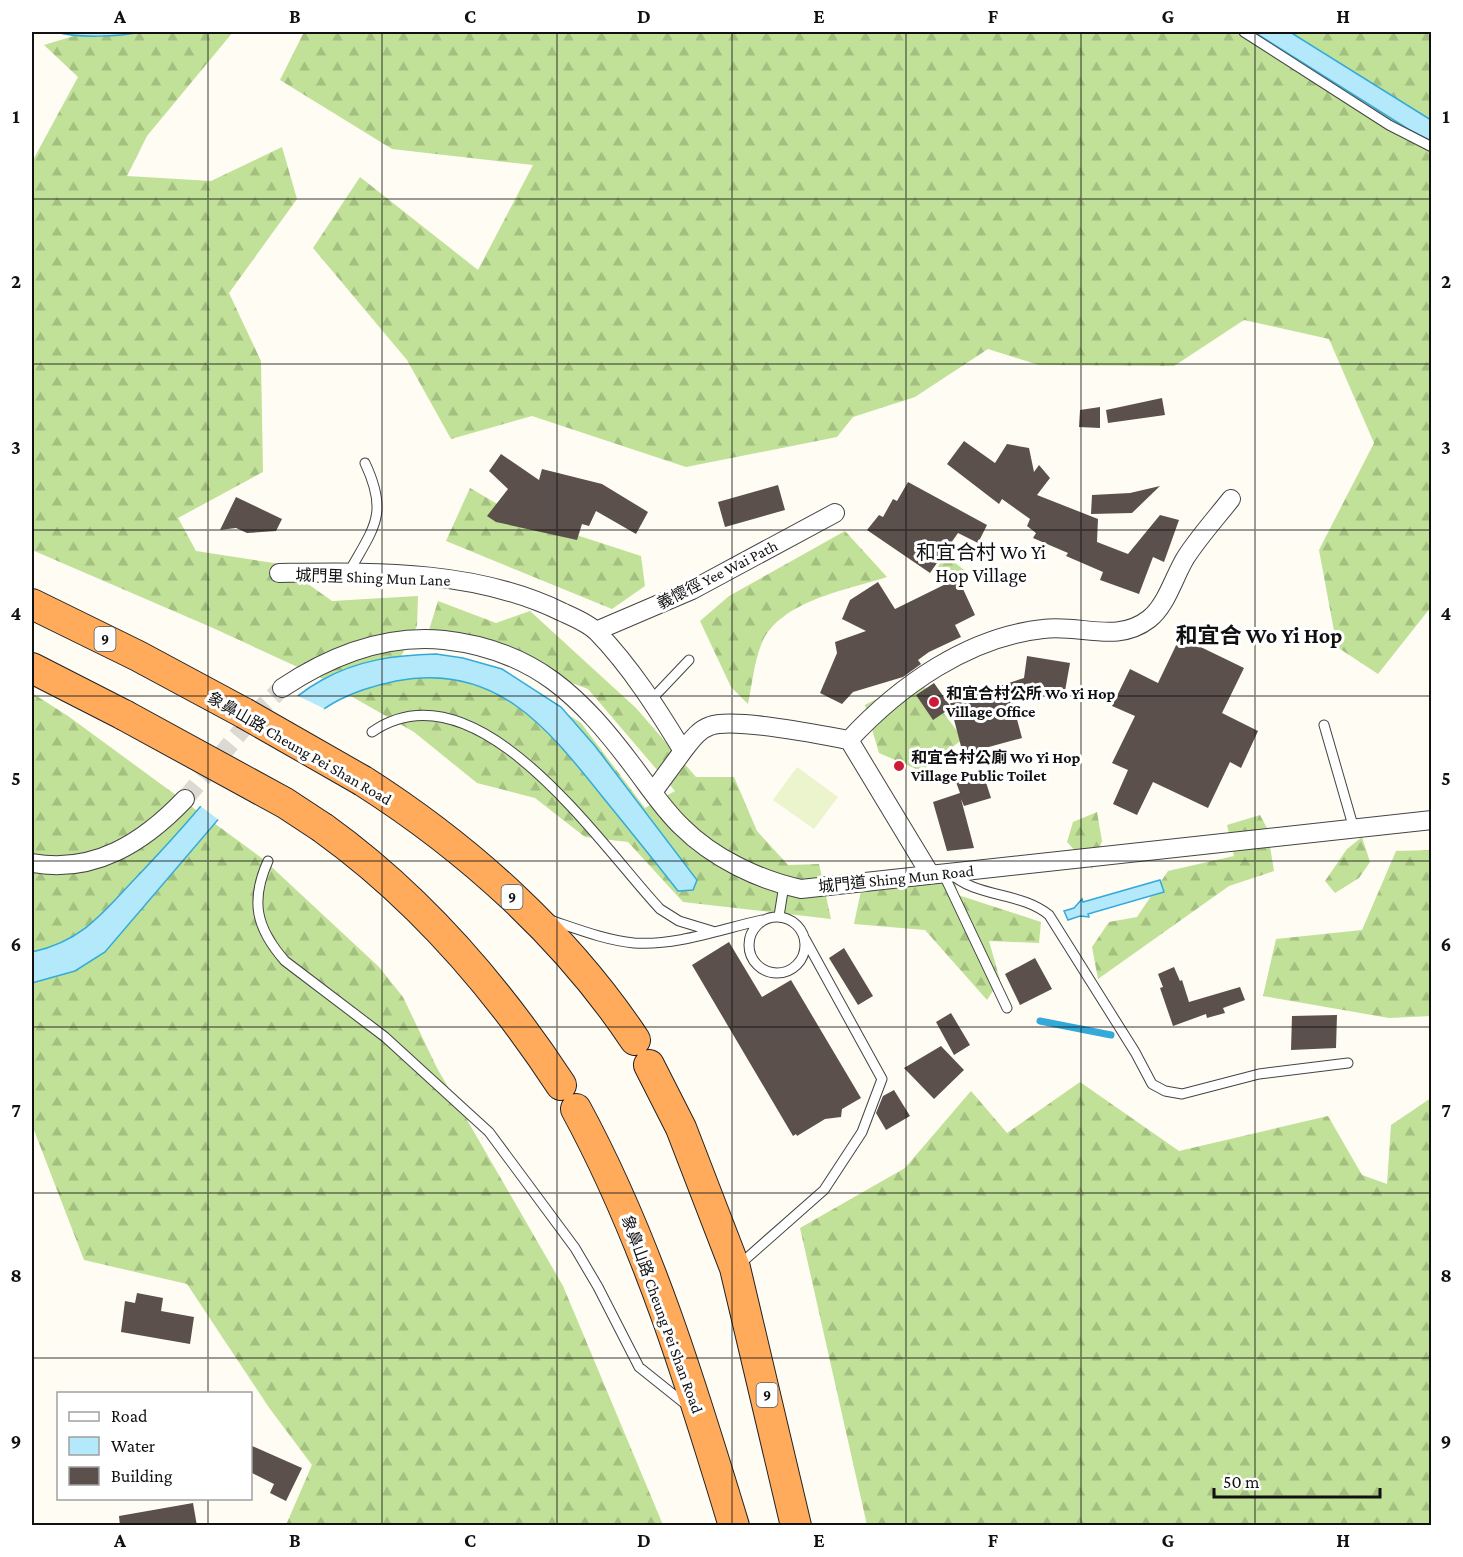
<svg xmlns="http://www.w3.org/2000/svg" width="1463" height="1557" font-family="'Crimson Pro','Noto Sans TC',serif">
	<defs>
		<pattern id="forest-firs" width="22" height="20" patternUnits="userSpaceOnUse" patternTransform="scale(1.5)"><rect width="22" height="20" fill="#c0e197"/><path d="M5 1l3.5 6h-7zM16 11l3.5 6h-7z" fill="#a4c081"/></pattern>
	</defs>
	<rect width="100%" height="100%" fill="#fffcf4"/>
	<path fill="url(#forest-firs)" d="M 87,32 L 233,32 L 147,136 L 127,176 L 211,181 L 282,147 L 297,199 L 229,293 L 261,361 L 263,472 L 178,518 L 196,551 L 280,564 L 332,601 L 418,596 L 417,626 L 398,662 L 515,680 L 581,723 L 645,808 L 675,791 L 588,689 L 429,630 L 438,601 L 496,623 L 530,611 L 636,708 L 696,777 L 734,777 L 757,831 L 788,865 L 819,864 L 831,919 L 683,902 L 628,842 L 585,837 L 535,798 L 477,783 L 414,732 L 349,695 L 352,692 L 213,628 L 32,550 L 32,162 L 78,77 L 44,45 Z
		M 304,32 L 1431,32 L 1431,607 L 1378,674 L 1337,647 L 1319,550 L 1374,443 L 1329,339 L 1244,320 L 1174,366 L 1039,365 L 988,349 L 915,397 L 853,417 L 837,437 L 686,467 L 532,416 L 451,439 L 407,360 L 313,248 L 360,177 L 478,270 L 533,165 L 392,149 L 280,80 Z
		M 470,488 L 518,516 L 641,556 L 645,586 L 612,609 L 446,541 Z
		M 845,531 L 887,577 C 847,590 778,601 761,645 C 754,663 752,685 748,704 L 731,687 L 700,621 L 729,596 Z
		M 945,555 L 968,573 L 965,585 L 949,586 L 935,572 Z
		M 917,677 L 963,739 L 921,771 L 879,753 L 865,705 Z
		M 32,693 L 68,716 L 263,859 L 379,967 L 403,997 L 437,1068 L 563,1286 L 663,1525 L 286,1525 L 312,1465 L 270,1409 L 187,1284 L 84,1260 L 32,1125 Z
		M 1097,812 L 1102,841 L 1092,869 L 1067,842 L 1073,822 Z
		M 1260,815 L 1267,828 L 1274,871 L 1229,886 L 1098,979 L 1092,947 L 1109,922 L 1137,917 L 1168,871 L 1234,856 L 1227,825 Z
		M 1362,837 L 1370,862 L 1359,878 L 1335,893 L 1325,881 L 1347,849 Z
		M 1431,850 L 1431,1016 L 1389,1018 L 1263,996 L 1276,939 L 1362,930 L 1396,851 Z
		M 955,882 L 958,895 L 1041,922 L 1039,943 L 989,941 L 1000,980 L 987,1000 L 925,930 L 854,924 L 862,886 Z
		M 1080,1082 L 1179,1151 L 1328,1116 L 1362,1175 L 1387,1184 L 1391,1125 L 1431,1098 L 1431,1525 L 867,1525 L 800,1228 L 905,1168 L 971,1091 L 1007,1133 Z"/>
	<path fill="#ebf4cc" d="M 797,767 L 838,797 L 814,829 L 773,800 Z"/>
	<path fill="#b4e9fc" stroke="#34aada" stroke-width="1.5" d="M 56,32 L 139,32 C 120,37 75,38 56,32 Z
		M 1254,32 L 1290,32 L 1431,120 L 1431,141 L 1408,129 Z
		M 436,654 L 463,658 L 502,669 L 561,707 L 595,746 L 697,880 L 693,890 L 678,891 C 653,859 627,827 601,795 C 546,726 495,662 396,681 C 349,691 328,703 292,733 L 105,952 L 75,971 L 32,983 L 32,952 C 78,942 99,918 130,884 C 154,859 178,833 200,807 C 238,763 270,708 322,680 C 358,660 395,655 436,654 Z
		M 1160,880 L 1164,892 L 1088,914 L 1089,917 L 1080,916 L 1068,920 L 1064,911 L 1074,908 L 1082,899 L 1083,902 Z"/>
	<path fill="#fffcf4" d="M 296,695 L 325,709 L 294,735 L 220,821 L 198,804 L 270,716 Z"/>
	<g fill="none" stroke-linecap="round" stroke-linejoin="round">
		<path stroke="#34aada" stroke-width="7" d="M 1040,1021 L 1111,1035"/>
	</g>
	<path fill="#5b504c" d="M 1162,398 L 1165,415 L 1108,423 L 1106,410 Z
		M 1100,407 L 1100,428 L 1079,427 L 1080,410 Z
		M 964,441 L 995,463 L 1007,444 L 1029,448 L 1034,472 L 1039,465 L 1050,478 L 1037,495 L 1098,519 L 1097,542 L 1128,554 L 1160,515 L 1179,520 L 1164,562 L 1153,557 L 1139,594 L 1100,580 L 1103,572 L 1066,556 L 1068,553 L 1033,538 L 1036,533 L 1027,526 L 1030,519 L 1002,499 L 999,504 L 947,464 Z
		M 501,454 L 539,480 L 542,469 L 602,484 L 648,512 L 636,534 L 596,511 L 589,526 L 582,524 L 577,540 L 496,522 L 487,516 L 508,489 L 489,471 Z
		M 908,482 L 987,525 L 978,543 L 958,533 L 930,573 L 867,530 L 879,515 L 883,517 L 893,499 L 897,501 Z
		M 778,485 L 785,510 L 725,527 L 718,502 Z
		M 1160,486 L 1132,513 L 1091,514 L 1092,495 L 1130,493 Z
		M 236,497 L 282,519 L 276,531 L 247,533 L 236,528 L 220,530 Z
		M 958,578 L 975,615 L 955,625 L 961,637 L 929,652 L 918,660 L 921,664 L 903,677 L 853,692 L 842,704 L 820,693 L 837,653 L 835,642 L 866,631 L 842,619 L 850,600 L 878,582 L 895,609 Z
		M 1180,637 L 1244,668 L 1222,713 L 1258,731 L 1241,768 L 1230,762 L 1208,808 L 1153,782 L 1137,815 L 1113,804 L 1128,770 L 1112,763 L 1135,716 L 1112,706 L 1130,669 L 1158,683 Z
		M 1027,656 L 1070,663 L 1065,691 L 1036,695 L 1036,698 L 1010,693 L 1022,738 L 963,754 L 951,708 L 933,720 L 916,695 L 934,683 L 951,707 L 950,702 L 1024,678 Z
		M 983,773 L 991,798 L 964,806 L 961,799 L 974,848 L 947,851 L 933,802 L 960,793 L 956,782 Z
		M 729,942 L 762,997 L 791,980 L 861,1098 L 842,1109 L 841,1117 L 825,1119 L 797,1136 L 796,1134 L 793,1136 L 692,965 Z
		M 844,948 L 873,996 L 858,1005 L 829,958 Z
		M 1035,958 L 1052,989 L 1020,1005 L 1005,974 Z
		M 1174,967 L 1180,981 L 1182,980 L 1189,1002 L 1240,987 L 1245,1000 L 1223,1008 L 1225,1013 L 1207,1018 L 1206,1014 L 1173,1026 L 1160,988 L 1163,987 L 1158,974 Z
		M 951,1013 L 970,1045 L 954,1055 L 936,1022 Z
		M 1337,1015 L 1336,1048 L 1291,1050 L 1292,1016 Z
		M 941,1046 L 964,1070 L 934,1099 L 904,1068 Z
		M 894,1090 L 910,1116 L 886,1130 L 876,1113 L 883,1096 Z
		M 137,1293 L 163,1298 L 161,1311 L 194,1317 L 190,1344 L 121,1332 L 125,1301 L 135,1303 Z
		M 250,1445 L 302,1468 L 286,1501 L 270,1493 L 274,1484 L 250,1472 Z
		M 193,1503 L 197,1526 L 120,1526 L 119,1516 Z"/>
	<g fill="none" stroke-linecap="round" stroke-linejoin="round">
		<path stroke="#dbd9d2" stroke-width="18" stroke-dasharray="18 9" stroke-linecap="butt" d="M 185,799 L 255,714 L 282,688"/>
		<defs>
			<path id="service" d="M 1244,32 L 1389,125 L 1432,147
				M 349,572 C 374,527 389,514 365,463
				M 651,700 L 689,660
				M 1324,725 L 1354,829
				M 372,732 C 477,659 600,845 660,909 L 679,921 L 712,931
				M 268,861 C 250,901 256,928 285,961 L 385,1037 L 489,1132 L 575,1248 L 598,1287 L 639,1367 L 689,1407
				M 949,872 C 977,899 1020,891 1049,915 L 1135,1052 L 1152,1084 L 1165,1091 L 1182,1094 L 1259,1074 L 1348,1063
				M 943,873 L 1007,1008
				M 779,916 L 784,885
				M749 945a28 28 0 1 1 56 0a28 28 0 1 1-56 0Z
				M 550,920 C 577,929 605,940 634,943 C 677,946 721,929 762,920
				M 739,1265 L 824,1190 L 862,1132 L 882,1079 L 805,939"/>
			<path id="minor" d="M 279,573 C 374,572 474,569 562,612 C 573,617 588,623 597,632 C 631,667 658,710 683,751 C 691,741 698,730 710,726 C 733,717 822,735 849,740 L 930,874
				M 596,631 L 692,590 L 835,513
				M 282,688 C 330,656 385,634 444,640 C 535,650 581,697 633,766 C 649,787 663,809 682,827 C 713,858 759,880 801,889 L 1432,820
				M 849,740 C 899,686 968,637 1043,629 C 1081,624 1117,644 1149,619 C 1167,605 1174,576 1186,557 C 1199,537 1216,518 1231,499
				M 653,792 L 683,751
				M 32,863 C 94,874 143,843 185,799"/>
			<path id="trunk" d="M 32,604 L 138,656 L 244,713
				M 32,668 L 124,715
				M 363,781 C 468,848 566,936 635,1040
				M 323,828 C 419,897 496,986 561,1085
				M 649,1065 L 681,1128 L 735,1268 L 796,1526
				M 576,1109 C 647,1240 691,1384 734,1526"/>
		</defs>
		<use href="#service" stroke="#444" stroke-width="11"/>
		<use href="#minor" stroke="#444" stroke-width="20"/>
		<use href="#trunk" stroke="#222" stroke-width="32"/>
		<use href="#service" stroke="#fff" stroke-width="9"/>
		<use href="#minor" stroke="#fff" stroke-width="18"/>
		<use href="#trunk" stroke="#ffab5b" stroke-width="30"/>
		<defs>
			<path id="trunk-bridge" d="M 244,713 L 363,781
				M 124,715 L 285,803 L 323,828"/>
		</defs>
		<use href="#trunk-bridge" stroke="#222" stroke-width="32" stroke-linecap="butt"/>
		<use href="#trunk-bridge" stroke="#ffab5b" stroke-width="30"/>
	</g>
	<path fill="none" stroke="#111" stroke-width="1.5" stroke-opacity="0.55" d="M 208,32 L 208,1394M 382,32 L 382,1526M 557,32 L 557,1526M 732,32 L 732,1526M 906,32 L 906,1526M 1081,32 L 1081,1526M 1255,32 L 1255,1526M 32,199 L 1432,199M 32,364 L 1432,364M 32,530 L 1432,530M 32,696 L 1432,696M 32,861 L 1432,861M 32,1027 L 1432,1027M 32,1193 L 1432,1193M 32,1358 L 1432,1358M 208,1498 L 208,1526"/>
	<g fill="#cf1a37" stroke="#fff" stroke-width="2">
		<circle cx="934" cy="702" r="6"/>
		<circle cx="899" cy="766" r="6"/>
	</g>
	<g text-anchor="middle" stroke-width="6" stroke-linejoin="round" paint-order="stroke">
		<g fill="#fff" stroke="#585858" stroke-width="1.5">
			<rect x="94.5" y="627" width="21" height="24" rx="4.5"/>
			<rect x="501.5" y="885" width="21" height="24" rx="4.5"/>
			<rect x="756.5" y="1383" width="21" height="24" rx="4.5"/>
		</g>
		<g font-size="15" font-weight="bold" fill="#111">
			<text x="105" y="644">9</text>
			<text x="512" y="902">9</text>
			<text x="767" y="1400">9</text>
		</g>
		<g font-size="16" fill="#111" stroke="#fff">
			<text transform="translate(717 574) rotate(-27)" y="6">義懷徑 Yee Wai Path</text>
			<text transform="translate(373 577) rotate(2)" y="6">城門里 Shing Mun Lane</text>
			<text transform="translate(300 748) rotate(30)" y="6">象鼻山路 Cheung Pei Shan Road</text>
			<text transform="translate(896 878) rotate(-6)" y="6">城門道 Shing Mun Road</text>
			<text transform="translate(663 1314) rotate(70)" y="6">象鼻山路 Cheung Pei Shan Road</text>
		</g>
		<g font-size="16" font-weight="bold" fill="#111" stroke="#fff" text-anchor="start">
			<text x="946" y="699">和宜合村公所 Wo Yi Hop<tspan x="946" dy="18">Village Office</tspan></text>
			<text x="911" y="763">和宜合村公廁 Wo Yi Hop<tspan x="911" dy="18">Village Public Toilet</tspan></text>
		</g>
		<g font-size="20" fill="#111" stroke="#fff">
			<text x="981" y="559">和宜合村 Wo Yi<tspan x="981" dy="23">Hop Village</tspan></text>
		</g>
		<g font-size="22" font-weight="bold" fill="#111" stroke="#fff">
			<text x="1259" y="643">和宜合 Wo Yi Hop</text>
		</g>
	</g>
	<rect width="1463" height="1557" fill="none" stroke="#ffffff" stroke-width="66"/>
	<rect x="57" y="1392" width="195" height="108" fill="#ffffff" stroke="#a0a0a0" stroke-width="1.5"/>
	<rect x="69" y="1412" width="30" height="9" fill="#ffffff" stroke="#a0a0a0" stroke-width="1.5"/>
	<text x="111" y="1422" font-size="18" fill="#111111">Road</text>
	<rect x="69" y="1437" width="30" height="18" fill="#b4e9fc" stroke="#a0a0a0" stroke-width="1.5"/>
	<text x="111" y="1452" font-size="18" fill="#111111">Water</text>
	<rect x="69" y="1467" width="30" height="18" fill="#5b504c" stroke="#a0a0a0" stroke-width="1.5"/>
	<text x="111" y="1482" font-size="18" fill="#111111">Building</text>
	<path d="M1214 1488v9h166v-9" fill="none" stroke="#111111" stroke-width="3"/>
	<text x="1223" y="1488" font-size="18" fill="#111111" stroke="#ffffff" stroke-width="4.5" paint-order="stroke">50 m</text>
	<rect x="33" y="33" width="1397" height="1491" fill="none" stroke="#111" stroke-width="2"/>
	<g font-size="20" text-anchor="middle" font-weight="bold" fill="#111">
		<text x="120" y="23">A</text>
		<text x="295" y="23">B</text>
		<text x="470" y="23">C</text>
		<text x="644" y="23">D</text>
		<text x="819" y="23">E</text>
		<text x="993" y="23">F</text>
		<text x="1168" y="23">G</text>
		<text x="1343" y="23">H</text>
		<text x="16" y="123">1</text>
		<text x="1446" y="123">1</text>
		<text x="16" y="288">2</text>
		<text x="1446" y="288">2</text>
		<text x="16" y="454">3</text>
		<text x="1446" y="454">3</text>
		<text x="16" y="620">4</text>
		<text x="1446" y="620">4</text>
		<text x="16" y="785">5</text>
		<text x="1446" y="785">5</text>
		<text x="16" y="951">6</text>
		<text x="1446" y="951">6</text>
		<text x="16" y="1117">7</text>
		<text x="1446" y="1117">7</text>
		<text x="16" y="1282">8</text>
		<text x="1446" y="1282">8</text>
		<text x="16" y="1448">9</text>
		<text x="1446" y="1448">9</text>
		<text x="120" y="1547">A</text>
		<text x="295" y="1547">B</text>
		<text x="470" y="1547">C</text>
		<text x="644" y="1547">D</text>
		<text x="819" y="1547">E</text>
		<text x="993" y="1547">F</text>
		<text x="1168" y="1547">G</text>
		<text x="1343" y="1547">H</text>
	</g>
</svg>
